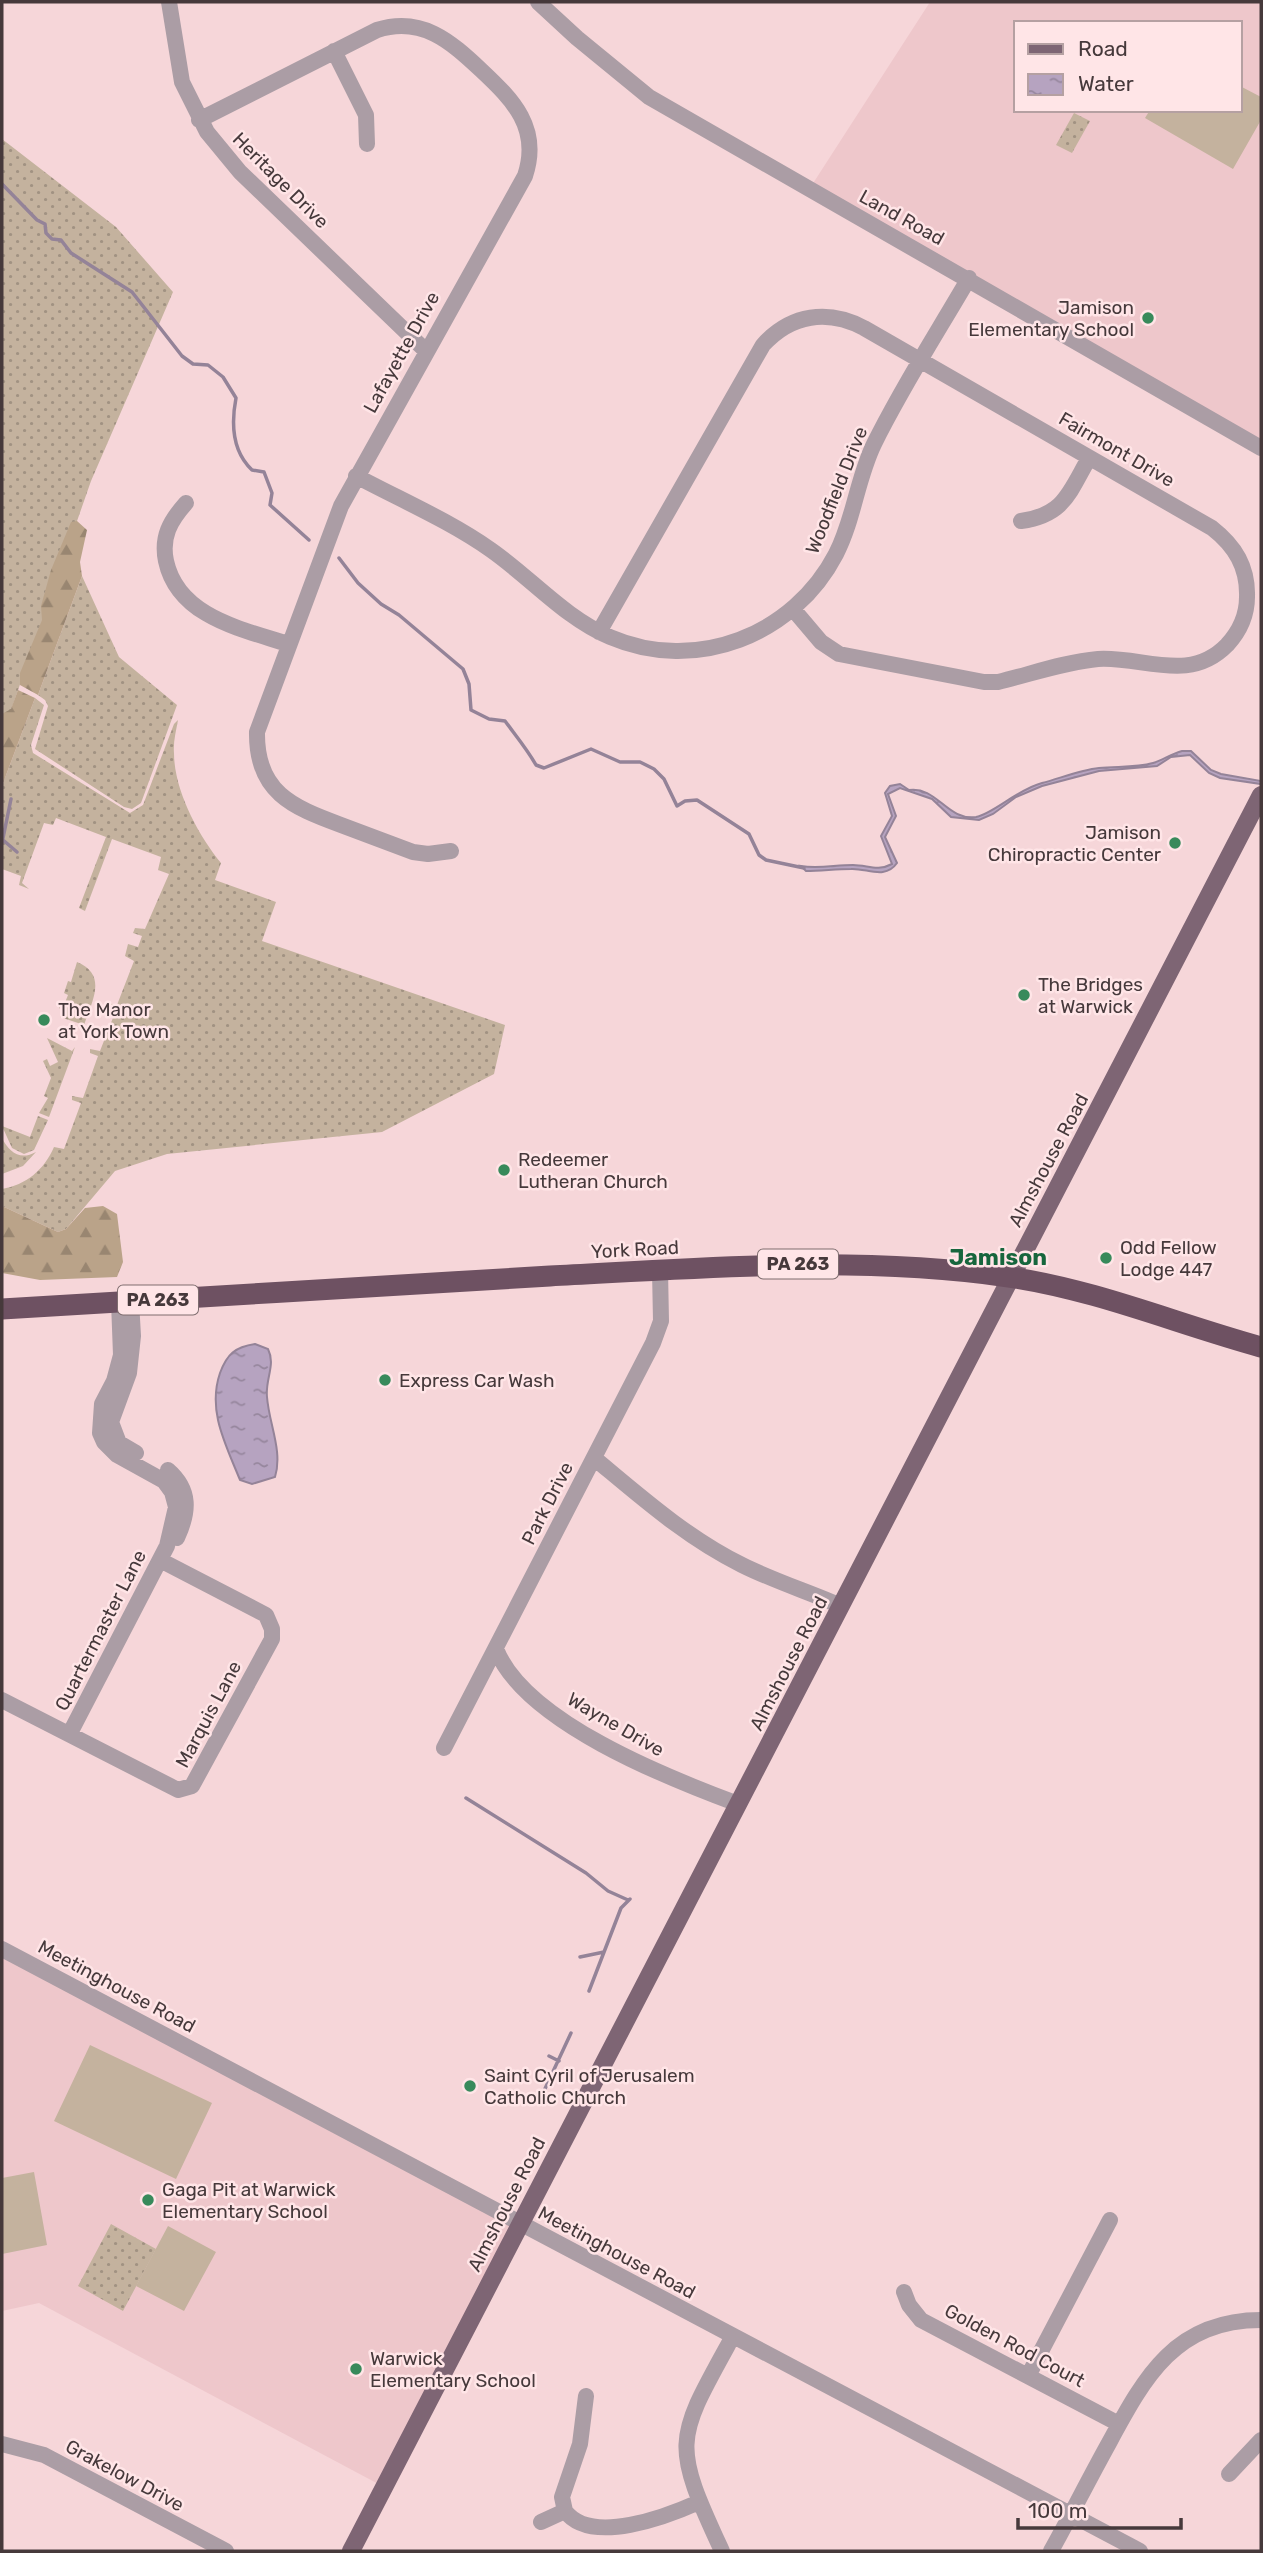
<svg xmlns="http://www.w3.org/2000/svg" width="1263" height="2553" font-family="Rubik,sans-serif">
	<defs>
		<pattern id="grass-dots" width="8" height="8" patternUnits="userSpaceOnUse" patternTransform="scale(1.75)"><rect width="8" height="8" fill="#c4b29e"/><path d="M2 2h.1M6 6h.1" fill="none" stroke="#a19282" stroke-width="1.8" stroke-linecap="round"/></pattern>
		<pattern id="forest-firs" width="22" height="20" patternUnits="userSpaceOnUse" patternTransform="scale(1.75)"><rect width="22" height="20" fill="#baa389"/><path d="M5 1l3.5 6h-7zM16 11l3.5 6h-7z" fill="#998671"/></pattern>
		<pattern id="water-ripples" width="26" height="14" patternUnits="userSpaceOnUse" patternTransform="scale(1.75)"><rect width="26" height="14" fill="#b6a3c0"/><path d="M2 4q2-2 4 0t4 0M15 11q2-2 4 0t4 0" fill="none" stroke="#96869d"/></pattern>
	</defs>
	<rect width="100%" height="100%" fill="#f6d6d9"/>
	<path fill="#eec7cb" fill-rule="evenodd" d="M 930,2 L 1261,2 L 1261,448 L 810,188 ZM 1016,23 L 1240,23 L 1240,110 L 1016,110 Z
		M 2,1949 L 519,2225 L 384,2487 L 39,2303 L 2,2311 Z"/>
	<path fill="url(#grass-dots)" d="M 1074,113 L 1090,121 L 1072,153 L 1056,145 Z
		M 2,139 L 116,227 L 173,292 L 91,481 L 2,736 Z
		M 82,576 L 119,657 L 177,705 L 141,803 L 132,809 L 124,807 L 35,749 L 48,706 L 45,700 L 38,695 Z
		M 35,698 L 44,705 L 31,745 L 33,753 L 130,813 L 143,805 L 174,724 L 178,720 C 176,731 173,743 174,753 C 174,790 198,835 221,863 L 215,880 L 276,902 L 262,941 L 505,1025 L 494,1074 L 382,1132 L 167,1154 L 115,1171 L 66,1229 L 58,1232 L 2,1206 L 2,1189 C 26,1185 44,1170 54,1147 L 64,1149 L 81,1103 L 72,1100 L 72,1096 L 83,1098 L 98,1056 L 90,1053 L 90,1049 L 100,1051 L 116,1010 L 108,1006 L 108,1003 L 117,1005 L 134,961 L 125,956 L 128,944 L 138,947 L 142,936 L 133,933 L 135,928 L 145,929 L 169,874 L 158,870 L 161,857 L 112,839 L 85,911 L 79,908 L 106,837 L 56,818 L 53,825 L 44,823 L 22,883 L 29,889 L 19,885 L 21,876 L 2,869 L 2,786 Z
		M 77,962 C 108,975 92,1001 84,1025 L 60,1017 L 63,1010 L 59,1008 L 60,1004 L 64,1005 L 68,995 L 64,993 L 68,981 L 71,982 Z
		M 47,1038 L 72,1051 L 75,1047 L 49,1117 L 39,1113 L 48,1098 L 44,1096 L 51,1078 L 43,1061 L 47,1059 L 50,1066 L 58,1062 Z
		M 38,1116 L 48,1120 L 34,1150 L 24,1154 L 12,1148 L 2,1126 L 30,1137 Z
		M 2,1138 C 9,1152 20,1161 36,1152 L 23,1166 L 2,1174 Z
		M 111,2224 L 156,2249 L 123,2311 L 78,2286 Z"/>
	<path fill="url(#forest-firs)" d="M 77,521 L 87,530 L 80,562 L 82,576 L 38,695 L 20,685 L 20,673 L 42,620 L 41,606 L 51,570 L 71,522 Z
		M 18,690 L 35,698 L 2,786 L 2,714 L 11,709 Z
		M 2,1206 L 58,1232 L 66,1229 L 85,1208 L 103,1206 L 117,1214 L 123,1262 L 117,1277 L 40,1280 L 2,1273 Z"/>
	<path fill="#c4b29e" d="M 1240,86 L 1261,97 L 1261,120 L 1233,169 L 1145,118 L 1150,110 L 1240,110 Z
		M 90,2045 L 212,2103 L 176,2179 L 54,2121 Z
		M 34,2172 L 47,2245 L 2,2254 L 2,2178 Z
		M 168,2226 L 216,2252 L 184,2311 L 136,2286 Z"/>
	<path fill="url(#water-ripples)" stroke="#948398" stroke-width="2" d="M 1182,751 L 1191,751 L 1211,770 L 1221,774 L 1261,781 L 1261,784 L 1220,778 L 1209,773 L 1190,755 L 1171,757 L 1157,766 L 1099,771 L 1042,786 L 1016,797 L 993,814 L 979,820 L 951,817 L 932,799 L 900,788 L 888,794 L 896,816 L 885,837 L 897,863 C 885,880 867,868 851,869 C 836,869 821,871 806,871 L 801,866 C 818,869 835,865 853,865 C 868,865 877,872 892,864 L 881,836 L 892,816 L 885,793 L 890,786 L 900,784 L 909,790 C 937,786 947,821 976,817 C 993,814 1018,789 1042,783 C 1061,778 1080,770 1099,768 C 1117,766 1135,768 1153,763 C 1163,760 1171,754 1182,751 Z
		M 255,1344 L 268,1349 C 276,1365 265,1379 267,1397 C 269,1424 283,1451 275,1477 L 252,1484 L 240,1480 C 226,1445 207,1411 220,1373 C 227,1354 235,1347 255,1344 Z"/>
	<g fill="none" stroke-linecap="round" stroke-linejoin="round">
		<path stroke="#948398" stroke-width="3.5" d="M 2,184 L 37,220 L 45,224 L 46,233 L 52,239 L 61,240 L 71,253 L 132,292 L 182,356 L 193,364 L 208,365 L 223,377 L 236,398 C 231,424 232,451 252,470 L 264,472 L 272,493 L 270,505 L 309,540
			M 339,558 L 358,583 L 381,604 L 399,615 L 463,669 L 469,684 L 471,710 L 489,719 L 505,721 C 516,736 527,749 536,765 L 544,768 L 591,749 L 620,762 L 640,762 L 654,769 L 664,779 L 677,806 L 685,801 L 697,800 L 749,834 L 759,855 L 766,860 L 804,868
			M 3,840 L 17,852
			M 2,843 L 11,799
			M 466,1798 L 586,1873 L 608,1891 L 628,1900
			M 580,1957 L 604,1952
			M 589,1991 L 621,1908 L 630,1899
			M 549,2056 L 559,2061
			M 543,2093 L 571,2033"/>
		<path stroke="#ab9da5" stroke-width="16" d="M 169,2 L 182,82 L 207,132 L 240,172 L 426,351
			M 538,2 L 577,38 L 649,97 L 1261,448
			M 334,51 L 366,115 L 367,144
			M 199,120 L 377,30 C 422,16 450,41 481,70 C 513,100 541,128 525,176 L 341,506 L 257,732 C 256,792 292,807 341,825 C 365,834 389,843 413,852 L 428,854 L 451,851
			M 356,476 C 401,500 450,521 491,550 C 531,578 565,618 610,637 C 696,674 794,635 836,554 C 854,519 857,479 874,444 C 902,387 937,333 969,278
			M 186,503 C 170,521 161,537 166,561 C 178,617 242,629 288,644
			M 1021,521 C 1064,515 1069,493 1089,458
			M 599,632 L 763,345 C 791,314 828,309 864,328 L 1212,528 C 1235,546 1248,567 1247,597 C 1247,615 1239,632 1227,645 C 1189,684 1143,656 1098,659 C 1065,662 1031,674 998,682 L 984,682 L 839,654 L 821,642 L 793,609
			M 131,1301 L 133,1336 L 129,1373 L 111,1422 L 119,1443 L 136,1453
			M 594,1458 C 641,1497 687,1538 742,1565 C 774,1581 809,1592 841,1606
			M 168,1470 C 191,1490 189,1512 177,1538
			M 496,1649 C 525,1722 668,1778 738,1804
			M 2,1700 L 178,1790 L 192,1786 L 272,1639 L 272,1629 L 266,1615 L 160,1560
			M 70,1733 L 167,1546 L 176,1507 L 172,1492 L 164,1481 L 117,1455 L 104,1442 L 100,1433 L 102,1404 L 114,1381 L 121,1355 L 119,1302
			M 444,1748 L 653,1343 L 661,1321 L 660,1270
			M 2,1949 L 1140,2551
			M 904,2292 L 909,2305 L 921,2320 L 1119,2424
			M 1028,2376 L 1110,2220
			M 2,2444 L 44,2455 L 226,2551
			M 1229,2474 L 1261,2440
			M 565,2511 C 591,2546 668,2516 699,2502
			M 565,2511 L 562,2497 L 580,2444 L 586,2396
			M 541,2522 L 565,2511
			M 722,2551 C 671,2441 675,2441 733,2336
			M 1051,2551 C 1071,2515 1089,2479 1109,2443 C 1145,2376 1176,2320 1261,2320"/>
		<path stroke="#7e6574" stroke-width="18" d="M 351,2551 L 1261,795"/>
		<path stroke="#6e5162" stroke-width="21" d="M 2,1309 C 185,1298 367,1287 550,1276 C 703,1268 857,1255 1009,1277 C 1097,1290 1177,1324 1261,1347"/>
	</g>
	<g fill="#388a5b" stroke="#ffe5e7" stroke-width="2.5">
		<circle cx="1148" cy="318" r="7"/>
		<circle cx="1175" cy="843" r="7"/>
		<circle cx="1024" cy="995" r="7"/>
		<circle cx="44" cy="1020" r="7"/>
		<circle cx="504" cy="1170" r="7"/>
		<circle cx="1106" cy="1258" r="7"/>
		<circle cx="385" cy="1380" r="7"/>
		<circle cx="470" cy="2086" r="7"/>
		<circle cx="148" cy="2200" r="7"/>
		<circle cx="356" cy="2369" r="7"/>
	</g>
	<g text-anchor="middle" stroke-width="5" stroke-linejoin="round" paint-order="stroke">
		<g fill="#ffe5e7" stroke="#7e6d6f" stroke-width="2">
			<rect x="758" y="1249.5" width="80" height="29" rx="5"/>
			<rect x="118" y="1285.5" width="80" height="29" rx="5"/>
		</g>
		<g font-size="18" font-weight="bold" fill="#46393b">
			<text x="798" y="1270">PA 263</text>
			<text x="158" y="1306">PA 263</text>
		</g>
		<g font-size="19" fill="#46393b" stroke="#ffe5e7">
			<text transform="translate(281 180) rotate(45)" y="7">Heritage Drive</text>
			<text transform="translate(902 217) rotate(29)" y="7">Land Road</text>
			<text transform="translate(401 352) rotate(-61)" y="7">Lafayette Drive</text>
			<text transform="translate(1117 449) rotate(30)" y="7">Fairmont Drive</text>
			<text transform="translate(836 490) rotate(-68)" y="7">Woodfield Drive</text>
			<text transform="translate(1048 1160) rotate(-62)" y="7">Almshouse Road</text>
			<text transform="translate(635 1249) rotate(-3)" y="7">York Road</text>
			<text transform="translate(547 1503) rotate(-63)" y="7">Park Drive</text>
			<text transform="translate(100 1630) rotate(-63)" y="7">Quartermaster Lane</text>
			<text transform="translate(788 1663) rotate(-63)" y="7">Almshouse Road</text>
			<text transform="translate(208 1714) rotate(-62)" y="7">Marquis Lane</text>
			<text transform="translate(616 1724) rotate(30)" y="7">Wayne Drive</text>
			<text transform="translate(117 1986) rotate(28)" y="7">Meetinghouse Road</text>
			<text transform="translate(506 2204) rotate(-63)" y="7">Almshouse Road</text>
			<text transform="translate(617 2252) rotate(28)" y="7">Meetinghouse Road</text>
			<text transform="translate(1015 2345) rotate(28)" y="7">Golden Rod Court</text>
			<text transform="translate(125 2475) rotate(28)" y="7">Grakelow Drive</text>
		</g>
		<g font-size="19" fill="#46393b" stroke="#ffe5e7" text-anchor="start">
			<text x="1134" y="314" text-anchor="end">Jamison<tspan x="1134" dy="22">Elementary School</tspan></text>
			<text x="1161" y="839" text-anchor="end">Jamison<tspan x="1161" dy="22">Chiropractic Center</tspan></text>
			<text x="1038" y="991">The Bridges<tspan x="1038" dy="22">at Warwick</tspan></text>
			<text x="58" y="1016">The Manor<tspan x="58" dy="22">at York Town</tspan></text>
			<text x="518" y="1166">Redeemer<tspan x="518" dy="22">Lutheran Church</tspan></text>
			<text x="1120" y="1254">Odd Fellow<tspan x="1120" dy="22">Lodge 447</tspan></text>
			<text x="399" y="1387">Express Car Wash</text>
			<text x="484" y="2082">Saint Cyril of Jerusalem<tspan x="484" dy="22">Catholic Church</tspan></text>
			<text x="162" y="2196">Gaga Pit at Warwick<tspan x="162" dy="22">Elementary School</tspan></text>
			<text x="370" y="2365">Warwick<tspan x="370" dy="22">Elementary School</tspan></text>
		</g>
		<g font-size="23" font-weight="bold" fill="#17663d" stroke="#ffe5e7">
			<text x="998" y="1265">Jamison</text>
		</g>
	</g>
	<rect width="1263" height="2553" fill="none" stroke="#46393b" stroke-width="7"/>
	<rect x="1014" y="21" width="228" height="91" fill="#ffe5e7" stroke="#b5a0a2" stroke-width="2"/>
	<rect x="1028" y="44" width="35" height="10" fill="#7e6574" stroke="#b5a0a2" stroke-width="2"/>
	<text x="1078" y="56" font-size="21" fill="#46393b">Road</text>
	<rect x="1028" y="74" width="35" height="21" fill="url(#water-ripples)" stroke="#b5a0a2" stroke-width="2"/>
	<text x="1078" y="91" font-size="21" fill="#46393b">Water</text>
	<path d="M1018 2518v10h163v-10" fill="none" stroke="#46393b" stroke-width="3.5"/>
	<text x="1028" y="2518" font-size="21" fill="#46393b" stroke="#ffe5e7" stroke-width="5" paint-order="stroke">100 m</text>
</svg>
